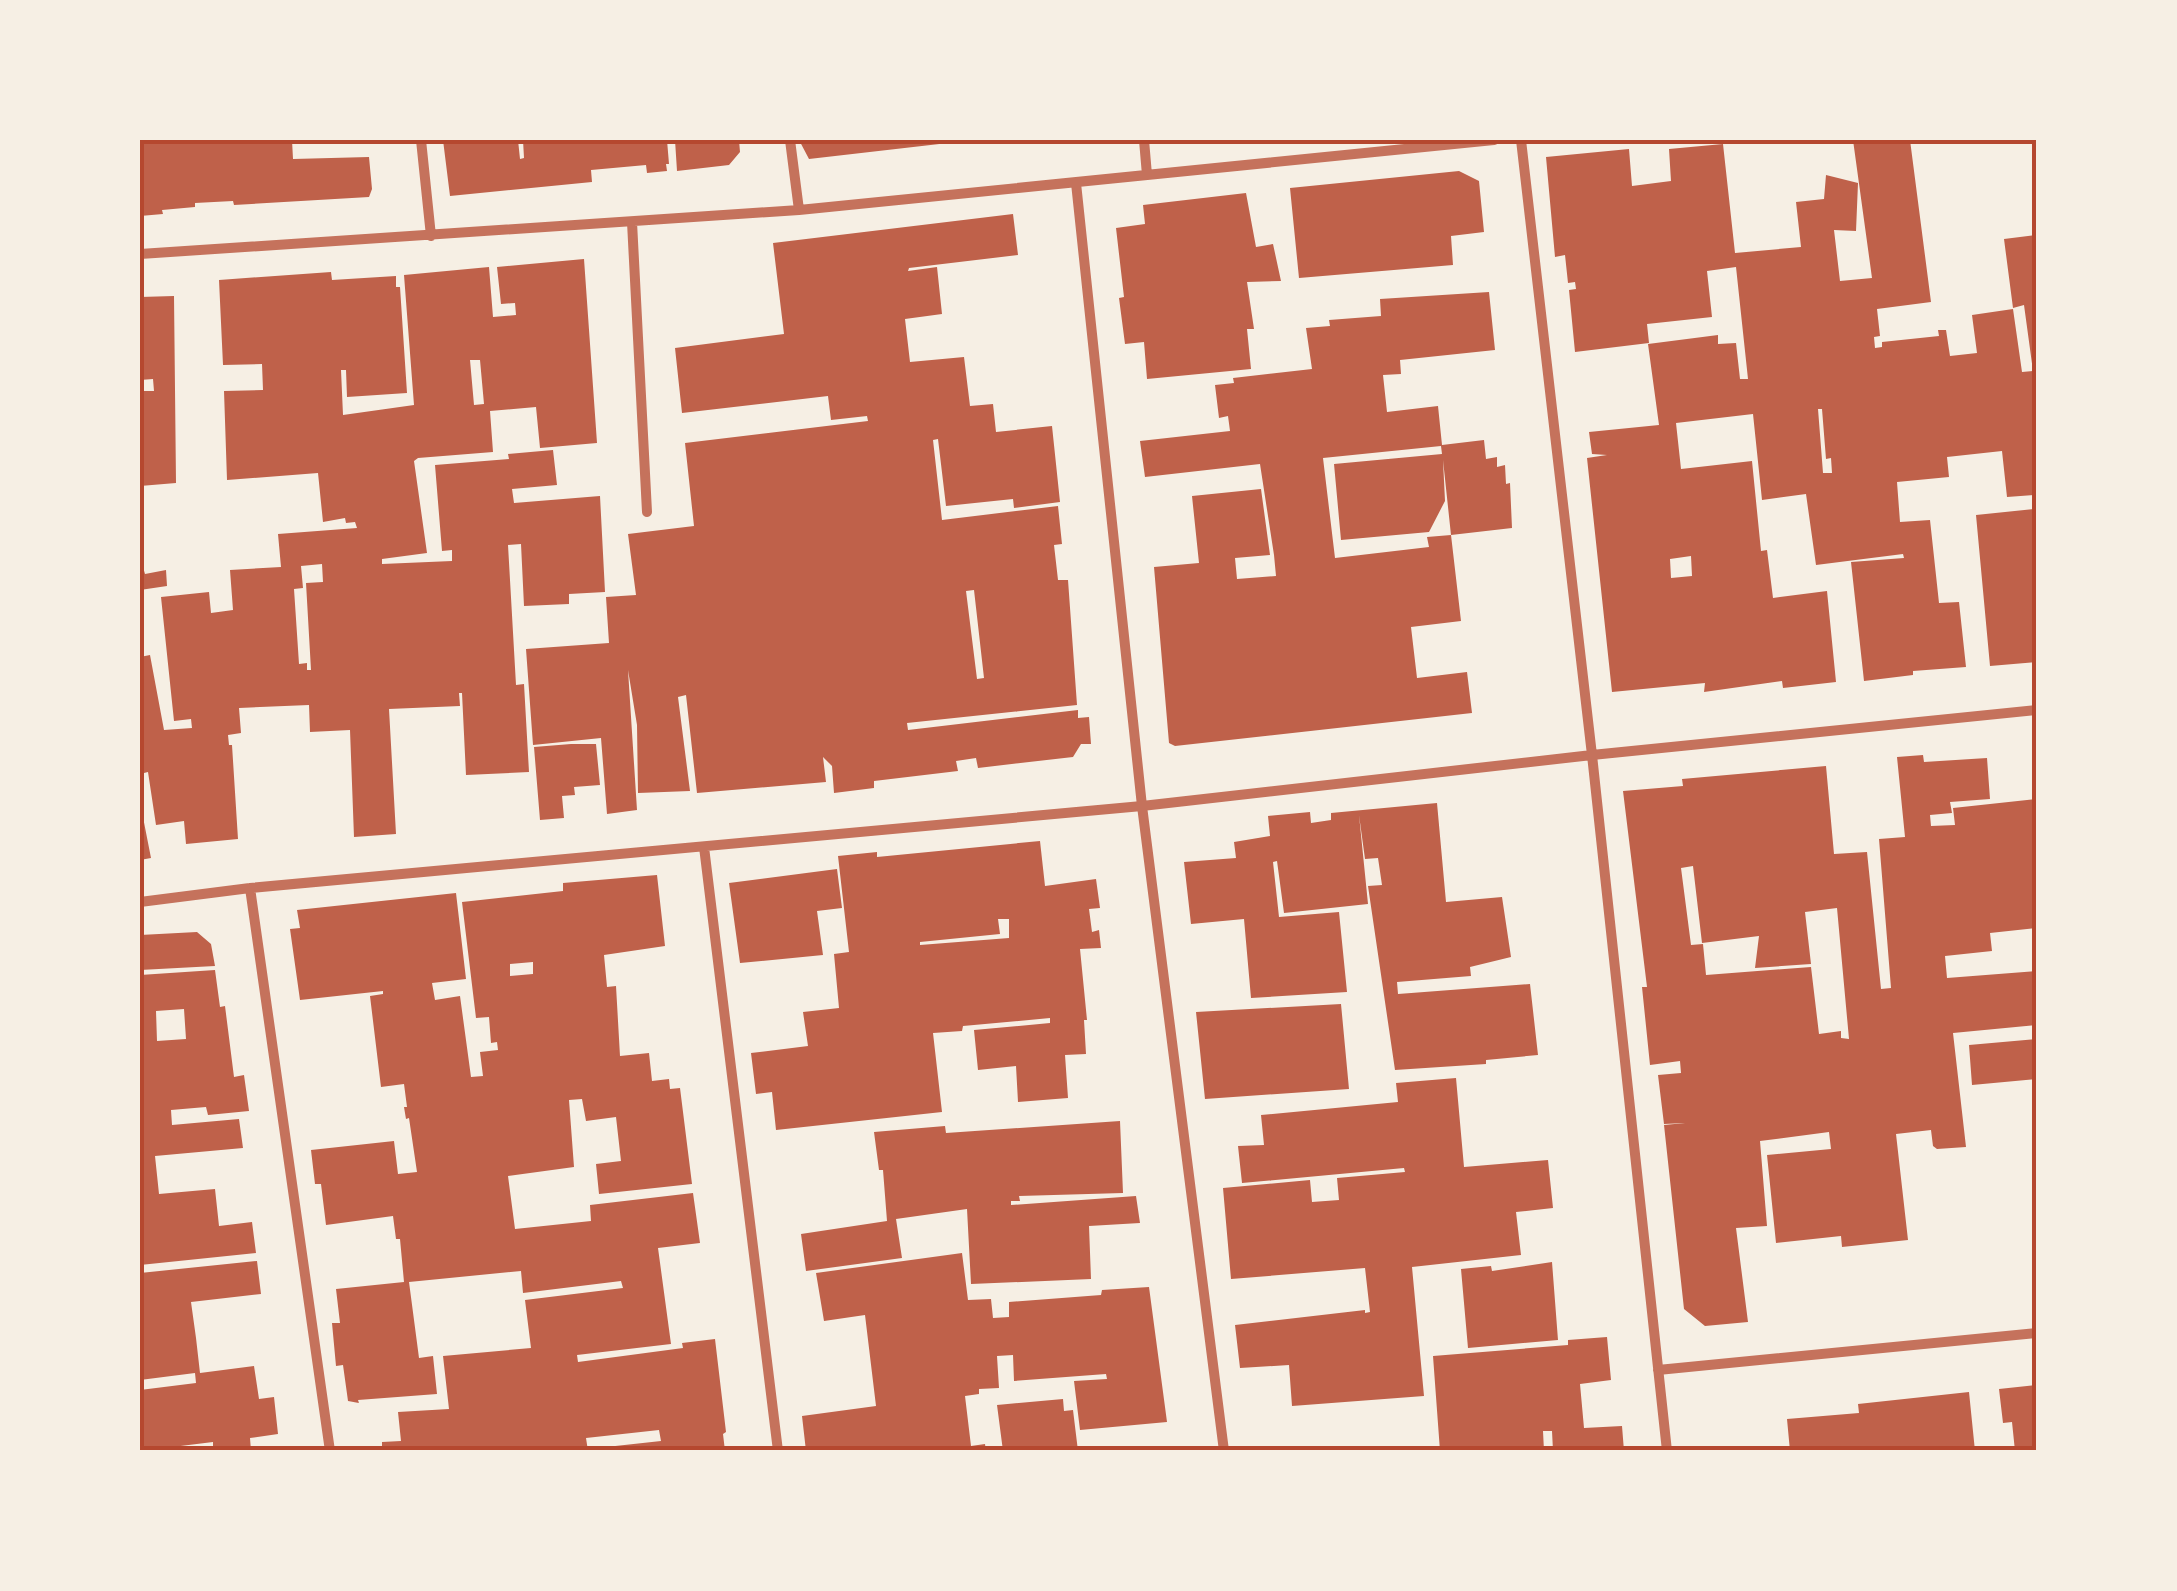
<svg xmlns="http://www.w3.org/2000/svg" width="2177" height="1591" font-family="Literata,serif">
	<rect width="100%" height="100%" fill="#f6efe4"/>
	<path fill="#bf614a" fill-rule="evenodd" d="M 140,140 L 292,140 L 293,159 L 369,157 L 372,189 L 369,197 L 234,205 L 233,201 L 195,203 L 195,207 L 162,210 L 163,214 L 140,216 Z
		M 443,140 L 518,140 L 520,159 L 524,158 L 523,140 L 667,140 L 669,164 L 666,164 L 667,171 L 647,173 L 646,165 L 591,170 L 592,182 L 450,196 Z
		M 675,140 L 739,140 L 740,152 L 729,165 L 677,171 Z
		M 799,140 L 948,140 L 948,143 L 809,159 Z
		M 1853,140 L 1910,140 L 1931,302 L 1877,309 L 1880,336 L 1874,337 L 1875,348 L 1882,347 L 1882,342 L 1939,336 L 1938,330 L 1946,330 L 1950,356 L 1977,353 L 1972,315 L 2013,309 L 2022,372 L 2033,371 L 2024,305 L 2013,308 L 2004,239 L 2037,235 L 2037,471 L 2032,472 L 2034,495 L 2007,497 L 2002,451 L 1947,457 L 1949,477 L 1897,482 L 1900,522 L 1930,520 L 1939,603 L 1959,602 L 1966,667 L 1913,671 L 1913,675 L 1864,681 L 1851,562 L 1904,558 L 1903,554 L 1816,565 L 1806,494 L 1762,500 L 1753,414 L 1676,423 L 1681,469 L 1752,461 L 1761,551 L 1767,550 L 1773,598 L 1827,591 L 1836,682 L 1783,688 L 1782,681 L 1704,692 L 1705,683 L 1612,692 L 1587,458 L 1607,455 L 1592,454 L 1589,432 L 1659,425 L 1648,344 L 1718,335 L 1718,344 L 1736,343 L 1740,379 L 1748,379 L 1736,267 L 1707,271 L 1712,317 L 1647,324 L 1649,343 L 1575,352 L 1569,290 L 1576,289 L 1575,282 L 1568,283 L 1565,255 L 1555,257 L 1546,157 L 1629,149 L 1632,186 L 1671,181 L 1669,149 L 1723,144 L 1735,253 L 1801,247 L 1796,202 L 1824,199 L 1826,175 L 1858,183 L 1856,231 L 1834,230 L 1840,281 L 1872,278 ZM 1818,409 L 1822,409 L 1826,459 L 1831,458 L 1832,473 L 1823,473 ZM 1691,556 L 1692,576 L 1671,578 L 1670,559 Z
		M 1459,171 L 1479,181 L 1484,232 L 1451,236 L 1453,265 L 1299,278 L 1290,188 Z
		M 1246,193 L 1256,247 L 1273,244 L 1281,281 L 1247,282 L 1254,329 L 1247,329 L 1251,369 L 1147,379 L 1144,342 L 1125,344 L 1119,298 L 1124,297 L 1116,228 L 1145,224 L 1143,205 Z
		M 1013,214 L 1018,255 L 909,268 L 908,271 L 937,267 L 942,314 L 905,319 L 910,362 L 964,357 L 970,406 L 993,404 L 996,432 L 1052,426 L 1060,502 L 1014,508 L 1013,499 L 946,506 L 938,439 L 933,440 L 942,520 L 1058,506 L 1062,544 L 1054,545 L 1058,580 L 1068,580 L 1077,705 L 907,723 L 908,730 L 1078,710 L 1078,718 L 1089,717 L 1091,744 L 1081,744 L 1073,757 L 978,768 L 976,758 L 956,761 L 958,771 L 874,781 L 874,788 L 834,793 L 832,766 L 823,757 L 826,782 L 697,793 L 686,695 L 678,697 L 690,791 L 638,793 L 637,725 L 628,670 L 637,810 L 607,814 L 601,738 L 533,745 L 526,649 L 609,643 L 606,597 L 636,595 L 628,534 L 694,526 L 685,443 L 868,421 L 867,416 L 831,420 L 828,396 L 682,413 L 675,348 L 784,334 L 773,243 ZM 974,590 L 984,678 L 977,679 L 966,591 Z
		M 584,259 L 597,443 L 540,448 L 536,407 L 490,411 L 493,452 L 418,458 L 414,461 L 427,553 L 382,559 L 382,564 L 452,561 L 452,550 L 442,551 L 435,465 L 509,459 L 508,454 L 553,450 L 557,485 L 512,489 L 514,503 L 600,496 L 605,592 L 569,594 L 569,604 L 524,606 L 521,544 L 508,545 L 516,685 L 524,684 L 529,772 L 466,775 L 462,693 L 459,693 L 460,706 L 389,709 L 396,834 L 354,837 L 350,730 L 310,732 L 309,705 L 239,708 L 241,733 L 228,735 L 229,745 L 232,745 L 238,839 L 186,844 L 184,821 L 156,825 L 148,772 L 140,774 L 140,657 L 150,655 L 164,730 L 192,728 L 191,719 L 174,721 L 161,597 L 209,592 L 211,613 L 233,610 L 230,570 L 281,567 L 278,534 L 357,528 L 355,522 L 346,523 L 345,518 L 323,522 L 318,473 L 227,480 L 224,391 L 263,390 L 262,364 L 223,365 L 219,280 L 331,272 L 332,280 L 396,276 L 396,287 L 400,287 L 407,393 L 347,397 L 346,370 L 341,370 L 343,415 L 414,405 L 404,275 L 489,267 L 493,317 L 516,315 L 515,303 L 501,304 L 497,267 ZM 470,360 L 480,360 L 484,404 L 474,405 ZM 322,564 L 323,582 L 306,583 L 311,670 L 307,670 L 307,663 L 299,664 L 294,589 L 303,588 L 301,566 Z
		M 1489,292 L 1495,350 L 1400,360 L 1401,374 L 1383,375 L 1387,412 L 1438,406 L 1442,445 L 1484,440 L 1486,459 L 1497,457 L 1497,467 L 1505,465 L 1506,484 L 1510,483 L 1512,528 L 1451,535 L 1461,621 L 1411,627 L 1417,678 L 1467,672 L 1472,713 L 1175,746 L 1169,743 L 1154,567 L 1199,563 L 1192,496 L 1261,489 L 1270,555 L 1235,558 L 1237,579 L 1276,576 L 1274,555 L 1260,464 L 1145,477 L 1140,441 L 1230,431 L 1228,416 L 1219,418 L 1215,385 L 1234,383 L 1233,378 L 1312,369 L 1306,328 L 1330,326 L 1329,320 L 1381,316 L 1380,299 ZM 1441,446 L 1442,454 L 1334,464 L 1341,540 L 1429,532 L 1445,501 L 1443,460 L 1451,535 L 1427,537 L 1429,547 L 1335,558 L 1323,458 Z
		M 174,296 L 176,483 L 140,486 L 140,391 L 154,391 L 153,379 L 140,380 L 140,297 Z
		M 2035,509 L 2037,662 L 1990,666 L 1976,515 Z
		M 140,557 L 145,574 L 166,570 L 167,586 L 140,590 Z
		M 571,744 L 596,744 L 600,785 L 574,787 L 575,795 L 562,796 L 564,818 L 540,820 L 534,747 Z
		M 1923,755 L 1924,762 L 1987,758 L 1990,799 L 1950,802 L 1952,813 L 1930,815 L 1931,826 L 1955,825 L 1953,808 L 2037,799 L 2037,928 L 1990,933 L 1992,951 L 1945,956 L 1947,978 L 2037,971 L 2037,1025 L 1953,1033 L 1966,1147 L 1937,1149 L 1933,1146 L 1931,1130 L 1896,1134 L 1908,1240 L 1842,1247 L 1841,1236 L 1776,1243 L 1767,1155 L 1831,1149 L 1829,1132 L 1760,1141 L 1767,1226 L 1736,1228 L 1748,1322 L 1705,1326 L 1684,1309 L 1664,1125 L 1685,1123 L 1664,1124 L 1658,1075 L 1681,1073 L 1680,1061 L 1650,1065 L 1642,987 L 1647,987 L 1623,791 L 1683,786 L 1682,779 L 1826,766 L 1834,854 L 1867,852 L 1881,989 L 1891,988 L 1879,839 L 1905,837 L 1897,757 ZM 1693,866 L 1702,943 L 1759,936 L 1755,968 L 1811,964 L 1805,912 L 1837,908 L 1849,1039 L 1841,1038 L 1841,1031 L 1819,1034 L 1811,967 L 1706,975 L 1703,944 L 1691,945 L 1681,868 Z
		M 140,802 L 151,858 L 140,860 Z
		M 1437,803 L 1446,902 L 1502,897 L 1511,957 L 1470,967 L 1471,976 L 1397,982 L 1398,994 L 1530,984 L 1538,1055 L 1486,1060 L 1486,1064 L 1395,1070 L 1368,886 L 1382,885 L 1378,858 L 1365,859 L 1359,815 L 1368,904 L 1284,913 L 1277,861 L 1273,862 L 1279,917 L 1339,912 L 1347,992 L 1251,998 L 1244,919 L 1191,924 L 1184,862 L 1236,858 L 1234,842 L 1270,836 L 1268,816 L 1310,812 L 1311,823 L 1331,820 L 1331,813 Z
		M 1040,841 L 1045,886 L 1096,879 L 1100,908 L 1089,909 L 1092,932 L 1099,930 L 1101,948 L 1080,949 L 1087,1020 L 1084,1020 L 1086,1054 L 1065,1055 L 1068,1098 L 1018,1102 L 1016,1066 L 978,1070 L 974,1030 L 1050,1023 L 1050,1018 L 963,1026 L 962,1031 L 933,1033 L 942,1112 L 776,1130 L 772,1092 L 756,1094 L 751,1053 L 808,1046 L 803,1012 L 839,1008 L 834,954 L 849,952 L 838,856 L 877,852 L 877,857 ZM 998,919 L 1009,919 L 1009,938 L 920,945 L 920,942 L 1000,934 Z
		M 837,869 L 842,908 L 817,911 L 823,955 L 740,963 L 729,883 Z
		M 657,875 L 665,946 L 604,955 L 607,987 L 616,986 L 620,1056 L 649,1053 L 652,1081 L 669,1079 L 670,1089 L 680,1088 L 692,1184 L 599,1194 L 596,1164 L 621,1161 L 616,1117 L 586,1121 L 582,1099 L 569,1100 L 574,1167 L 508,1176 L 515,1229 L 591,1221 L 590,1205 L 693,1193 L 700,1243 L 658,1248 L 671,1344 L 577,1355 L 578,1362 L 683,1348 L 682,1343 L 715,1339 L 726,1432 L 723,1434 L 725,1451 L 597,1451 L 597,1448 L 661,1441 L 659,1430 L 586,1438 L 588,1451 L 382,1451 L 382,1442 L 401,1441 L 398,1412 L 449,1409 L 443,1356 L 531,1348 L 525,1300 L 623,1288 L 621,1281 L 523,1293 L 521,1271 L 409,1282 L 419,1358 L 433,1356 L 437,1394 L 358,1400 L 359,1403 L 348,1401 L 343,1365 L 336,1366 L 332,1323 L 340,1323 L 336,1289 L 404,1282 L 400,1239 L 396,1239 L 393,1216 L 326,1225 L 321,1184 L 315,1184 L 311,1150 L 394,1141 L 398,1174 L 417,1172 L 409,1118 L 406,1119 L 404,1107 L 407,1107 L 404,1084 L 381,1087 L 370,996 L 383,994 L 383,991 L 300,1000 L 290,929 L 300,928 L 297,910 L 456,893 L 466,979 L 432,983 L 435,1000 L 460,996 L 471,1077 L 483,1076 L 480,1052 L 498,1050 L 497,1042 L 491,1043 L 489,1017 L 476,1018 L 462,902 L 563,891 L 563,883 ZM 533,962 L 533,974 L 510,976 L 510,964 Z
		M 197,932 L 211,944 L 215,966 L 140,970 L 140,935 Z
		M 215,970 L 220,1007 L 225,1006 L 234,1077 L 244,1075 L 249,1111 L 208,1115 L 206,1107 L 171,1110 L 172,1125 L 239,1119 L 243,1148 L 155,1156 L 159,1194 L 215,1189 L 219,1226 L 252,1222 L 256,1253 L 140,1265 L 140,975 ZM 184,1009 L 186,1039 L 157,1041 L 156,1011 Z
		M 1341,1004 L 1349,1089 L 1205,1099 L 1196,1012 Z
		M 2036,1039 L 2037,1079 L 1972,1085 L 1969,1045 Z
		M 1456,1078 L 1464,1167 L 1548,1160 L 1553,1208 L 1516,1212 L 1521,1255 L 1412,1267 L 1424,1396 L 1292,1406 L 1289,1365 L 1240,1368 L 1235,1325 L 1365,1310 L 1365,1313 L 1370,1312 L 1365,1268 L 1231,1279 L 1223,1188 L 1310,1180 L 1312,1202 L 1339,1200 L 1337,1178 L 1405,1172 L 1404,1168 L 1242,1183 L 1238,1146 L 1264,1145 L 1261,1115 L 1398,1102 L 1396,1083 Z
		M 1120,1121 L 1123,1193 L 1019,1196 L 1020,1201 L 1011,1201 L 1011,1205 L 1136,1196 L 1140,1223 L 1089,1226 L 1091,1279 L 971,1284 L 967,1209 L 896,1219 L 902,1258 L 806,1271 L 801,1234 L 887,1221 L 883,1170 L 879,1170 L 874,1132 L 945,1126 L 946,1133 Z
		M 962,1253 L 968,1300 L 991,1299 L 993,1318 L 1009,1317 L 1009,1302 L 1101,1295 L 1102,1290 L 1149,1287 L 1167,1422 L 1080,1430 L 1074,1381 L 1107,1379 L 1106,1374 L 1014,1381 L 1013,1355 L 997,1356 L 999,1388 L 979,1389 L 979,1394 L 965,1396 L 971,1446 L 985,1444 L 986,1451 L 806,1451 L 802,1416 L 876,1406 L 865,1315 L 824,1321 L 816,1273 Z
		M 257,1261 L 261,1294 L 191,1302 L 196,1338 L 200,1373 L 254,1366 L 259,1399 L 274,1397 L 278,1434 L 250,1438 L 251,1451 L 213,1451 L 213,1442 L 140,1451 L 140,1390 L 196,1383 L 195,1373 L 140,1380 L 140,1273 Z
		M 1552,1262 L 1558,1340 L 1468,1348 L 1461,1269 L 1491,1266 L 1492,1271 Z
		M 1607,1337 L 1611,1380 L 1580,1384 L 1584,1428 L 1622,1426 L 1624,1451 L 1553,1451 L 1552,1431 L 1543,1431 L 1544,1451 L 1440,1451 L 1433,1356 L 1568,1345 L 1568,1340 Z
		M 2037,1385 L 2037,1451 L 2015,1451 L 2012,1422 L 2003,1423 L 1999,1389 Z
		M 1969,1392 L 1975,1451 L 1790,1451 L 1787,1419 L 1859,1413 L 1858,1404 Z
		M 1063,1399 L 1064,1411 L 1073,1410 L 1078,1451 L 1003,1451 L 997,1405 Z"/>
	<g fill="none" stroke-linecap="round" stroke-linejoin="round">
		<path stroke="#c5725c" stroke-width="10" d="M 421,140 L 431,236
			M 790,140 L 799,210
			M 1144,140 L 1147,175
			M 1521,140 L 1592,755 L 1667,1451
			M 1076,183 L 1142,806 L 1224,1451
			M 632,222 L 647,512
			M 140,254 L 799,210 L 1494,140
			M 704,847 L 778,1451
			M 250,888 L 330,1451
			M 140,902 L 250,888 L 1142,806 L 1592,755 L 2037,710
			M 1658,1370 L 2037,1333"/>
	</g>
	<rect width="2177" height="1591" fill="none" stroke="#f6efe4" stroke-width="285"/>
	<rect x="142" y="142" width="1892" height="1306" fill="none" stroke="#b5482f" stroke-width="4"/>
</svg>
